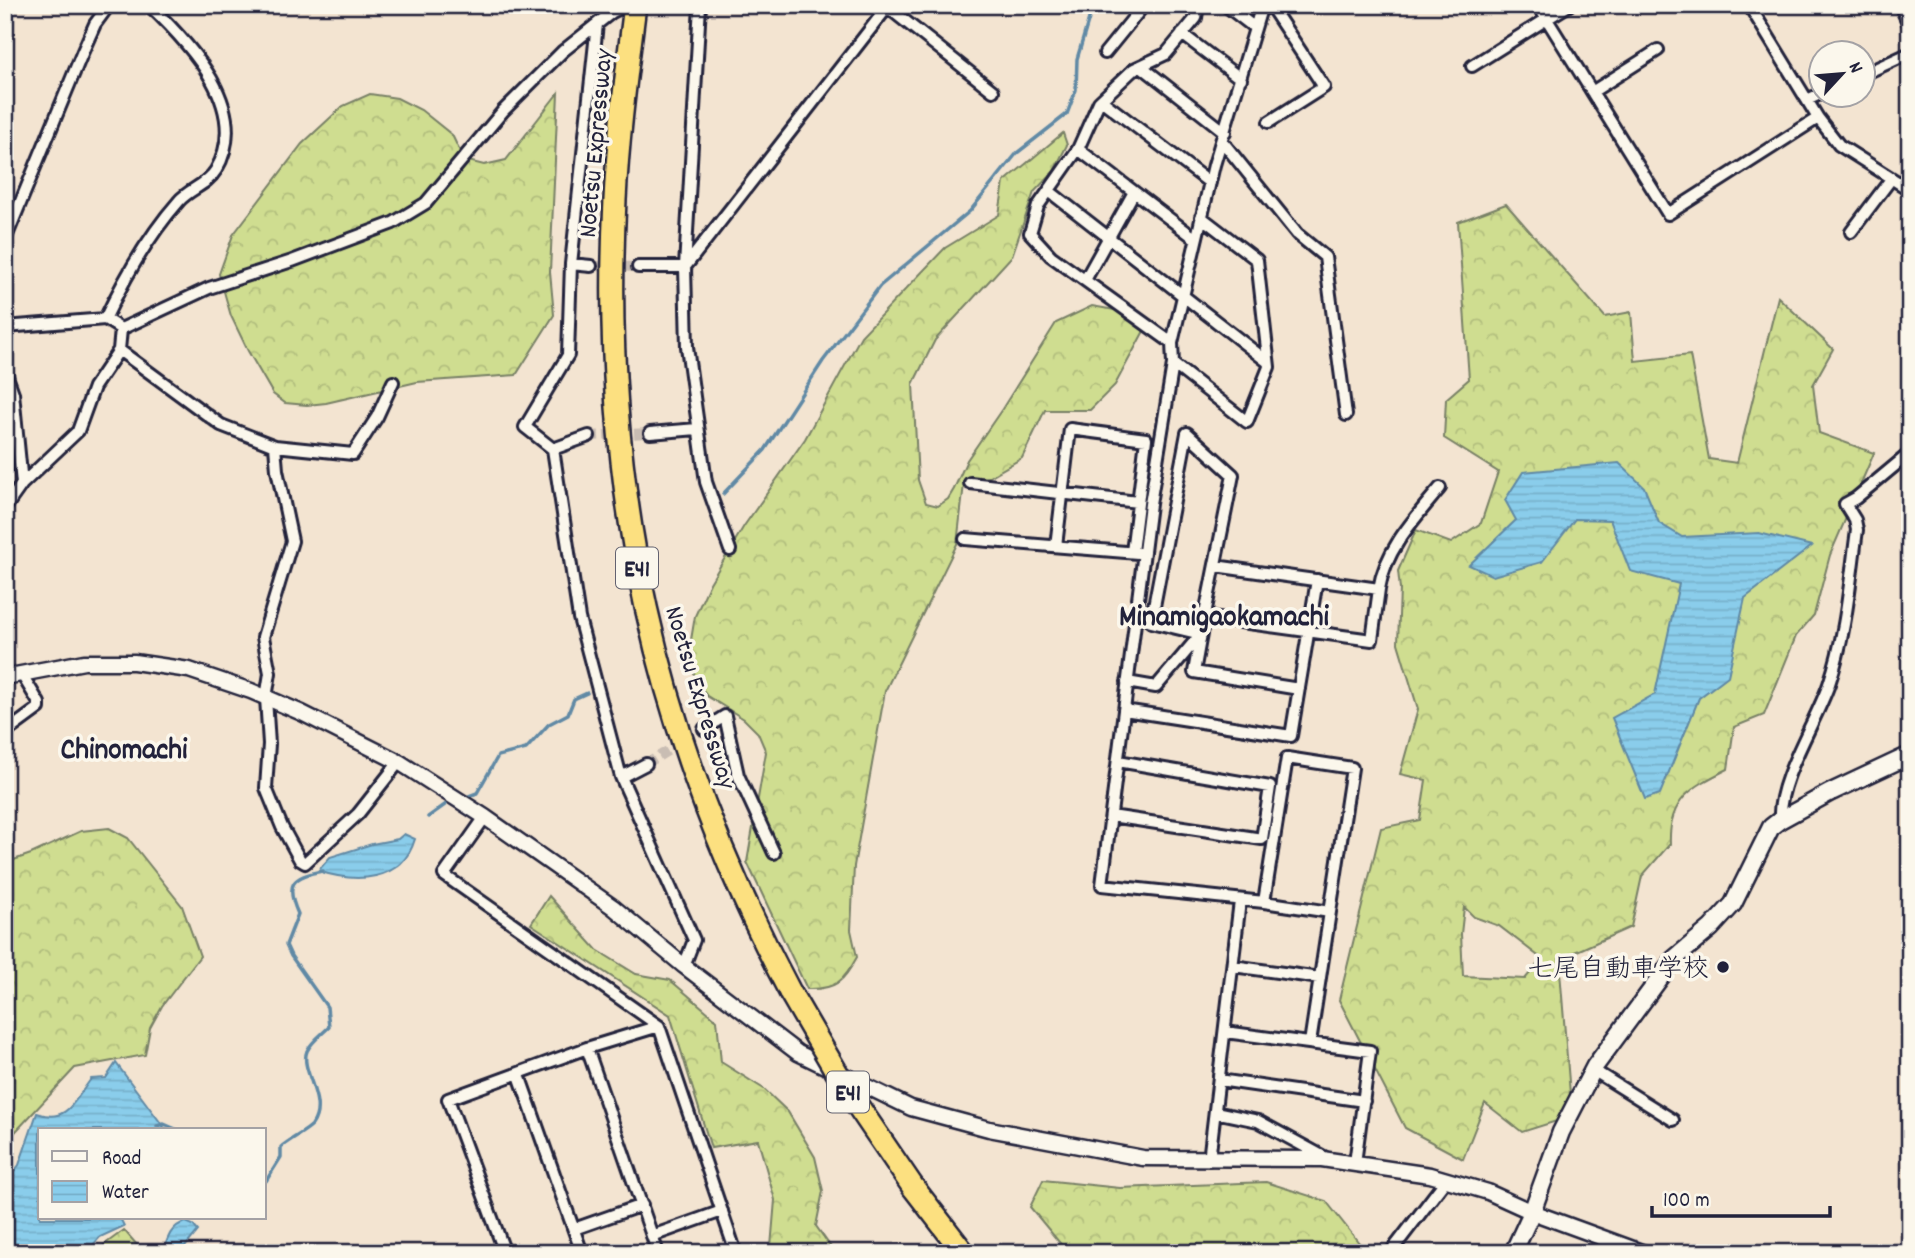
<svg xmlns="http://www.w3.org/2000/svg" width="1915" height="1258" font-family="Dekko,'Klee One',sans-serif">
	<defs>
		<pattern id="forest-crowns" width="20" height="18" patternUnits="userSpaceOnUse" patternTransform="scale(1.75)"><rect width="20" height="18" fill="#cfdd90"/><path d="M2 6a3 3 0 1 1 6 0M12 15a3 3 0 1 1 6 0" fill="none" stroke="#b1bd7d"/></pattern>
		<pattern id="water-rules" width="6" height="5" patternUnits="userSpaceOnUse" patternTransform="scale(1.75)"><rect width="6" height="5" fill="#8acdeb"/><path d="M0 2.5h6" fill="none" stroke="#77b0ca"/></pattern>
	</defs>
	<rect width="100%" height="100%" fill="#f3e4d1"/>
	<filter id="ink" filterUnits="userSpaceOnUse"><feTurbulence type="fractalNoise" baseFrequency=".0143" numOctaves="2"/><feDisplacementMap in="SourceGraphic" scale="14" xChannelSelector="R" yChannelSelector="G"/><feConvolveMatrix kernelMatrix="1 2 1 2 8 2 1 2 1" color-interpolation-filters="sRGB"/></filter>
	<g filter="url(#ink)">
		<path fill="url(#forest-crowns)" stroke="#788066" stroke-width="2" fill-rule="evenodd" d="M 558,93 L 550,272 L 554,315 L 516,375 L 417,382 L 326,403 L 307,405 L 285,403 L 273,394 L 248,351 L 231,316 L 219,274 L 233,235 L 302,144 L 343,106 L 370,94 L 397,98 L 421,110 L 452,135 L 464,160 L 484,165 L 506,160 Z
			M 1063,133 L 1067,145 L 1054,171 L 1034,192 L 1012,256 L 935,340 L 913,384 L 918,480 L 926,503 L 938,506 L 948,499 L 954,489 L 967,460 L 1002,409 L 1056,323 L 1092,306 L 1132,313 L 1145,329 L 1115,385 L 1090,410 L 1045,410 L 1022,458 L 989,477 L 964,484 L 957,544 L 885,691 L 854,866 L 851,930 L 857,957 C 844,981 836,990 807,989 L 747,862 L 766,752 L 758,733 L 744,719 L 707,696 L 696,682 L 689,652 L 695,616 L 710,583 L 744,526 L 805,439 L 861,336 L 945,248 L 999,215 L 1004,182 Z
			M 1506,204 L 1605,317 L 1631,312 L 1635,361 L 1690,355 L 1709,459 L 1737,463 L 1778,297 L 1833,349 L 1813,385 L 1819,433 L 1874,453 L 1830,555 L 1814,615 L 1796,636 L 1764,715 L 1734,727 L 1728,769 C 1692,787 1668,799 1670,844 L 1642,876 L 1631,927 L 1559,959 L 1570,1094 L 1560,1120 L 1522,1132 L 1485,1103 L 1463,1159 L 1405,1128 L 1339,1000 L 1381,828 L 1420,820 L 1426,780 L 1400,774 L 1418,709 L 1398,643 L 1400,589 L 1398,571 L 1416,530 L 1451,543 L 1481,523 L 1498,472 L 1444,438 L 1446,399 L 1469,379 L 1458,222 ZM 1464,907 L 1474,917 L 1499,926 L 1542,959 L 1525,979 L 1463,976 L 1461,934 Z
			M 109,828 L 128,838 L 182,906 L 200,956 L 162,1006 L 150,1028 L 145,1055 L 75,1068 L 5,1143 L 5,863 L 31,854 L 81,831 Z
			M 549,896 L 597,950 L 636,974 L 670,980 L 717,1020 L 721,1062 L 764,1089 L 788,1112 L 815,1157 L 823,1191 L 816,1226 L 835,1253 L 773,1253 L 771,1247 L 775,1200 L 758,1140 L 711,1148 L 670,1015 L 531,924 Z
			M 1043,1180 L 1120,1188 L 1266,1182 L 1326,1201 L 1367,1253 L 1068,1253 L 1030,1207 Z
			M 124,1230 L 144,1253 L 93,1253 Z"/>
		<path fill="url(#water-rules)" stroke="#6089a5" stroke-width="2" d="M 1619,463 L 1644,487 L 1659,523 L 1682,537 L 1759,533 L 1812,546 L 1745,598 L 1728,676 L 1699,698 L 1660,794 L 1645,799 L 1612,718 L 1655,694 L 1679,584 L 1630,571 L 1610,520 L 1575,519 L 1542,562 L 1493,576 L 1469,565 L 1516,520 L 1505,500 L 1523,472 Z
			M 404,834 L 415,839 C 402,883 355,883 318,871 L 330,857 L 372,844 L 398,839 Z
			M 116,1063 L 166,1130 L 40,1130 L 40,1218 L 120,1218 L 124,1226 L 100,1237 L 86,1253 L 5,1253 L 5,1183 L 19,1165 L 37,1113 C 67,1124 74,1101 91,1079 L 106,1078 Z
			M 186,1222 L 193,1225 L 198,1231 L 180,1253 L 163,1253 C 167,1239 171,1225 186,1222 Z"/>
		<g fill="none" stroke-linecap="round" stroke-linejoin="round">
			<path stroke="#6089a5" stroke-width="3.5" d="M 723,494 L 765,450 L 823,361 L 880,286 L 970,211 L 1017,153 L 1067,114 L 1076,90 L 1077,59 L 1093,5
				M 469,796 L 477,793 L 498,756 L 526,749 L 549,724 L 568,714 L 574,699 L 587,693
				M 428,817 L 449,802
				M 157,1126 L 164,1124 L 178,1130
				M 264,1181 L 266,1181 L 281,1157 L 281,1147 C 289,1140 308,1130 312,1125 C 329,1101 299,1070 307,1051 C 311,1042 322,1034 329,1027 L 327,1007 L 291,956 L 286,945 L 298,914 C 285,885 291,876 323,871"/>
			<path stroke="#c9bdb3" stroke-width="10" stroke-dasharray="10 5" stroke-linecap="butt" d="M 591,266 L 638,267
				M 589,436 L 650,433
				M 646,764 L 704,729"/>
			<defs>
				<path id="minor" d="M 700,5 L 685,267 L 687,347 L 706,482 L 730,550
					M 885,5 L 993,91
					M 1225,5 L 1255,28
					M 1262,5 L 1214,165 L 1172,343 L 1173,364 L 1150,504 L 1102,885 L 1264,902 L 1287,758 L 1352,768 L 1310,1043
					M 1538,5 L 1668,214 L 1818,118
					M 1749,5 L 1818,118 L 1839,145 L 1910,190
					M 1900,5 L 1910,27
					M 597,24 L 571,264 L 568,355 L 525,427 L 553,449 L 579,618 L 621,777 L 694,940 L 684,966
					M 1182,34 L 1241,79
					M 1105,53 L 1144,5
					M 1141,66 L 1225,132
					M 1472,66 L 1569,5
					M 1862,75 L 1910,53
					M 1592,92 L 1658,50
					M 1101,100 L 1210,183
					M 1807,100 L 1820,94
					M 1269,122 L 1324,87 L 1270,5
					M 1222,141 L 1297,234 L 1325,257 L 1346,415
					M 1078,149 L 1196,239
					M 1049,191 L 1268,362
					M 1851,232 L 1891,179
					M 5,240 L 83,51 L 95,24 L 109,5
					M 571,264 L 591,266
					M 638,267 L 685,267 L 889,5
					M 1085,280 L 1134,192
					M 105,319 C 125,277 148,236 179,201 C 189,189 207,185 216,170 C 252,109 190,44 149,5
					M 5,327 L 105,319 L 121,329
					M 121,329 L 209,288 L 292,261 L 393,223 L 426,203 L 503,111 L 563,51 L 612,12 L 626,5
					M 1172,343 L 1051,256 L 1030,233 L 1038,206 L 1078,149 L 1099,102 L 1134,69 L 1166,54 L 1196,18 L 1198,5
					M 119,350 L 221,425 L 275,446 L 353,454 L 377,417 L 393,382
					M 1173,364 L 1247,422 L 1269,367 L 1257,260 L 1201,217
					M 5,371 L 13,393 L 22,484
					M 650,433 L 697,429
					M 275,446 L 277,470 L 292,541 L 263,637 L 270,673 L 266,698 L 269,744 L 266,788 L 282,827 L 300,860 L 305,863 L 358,814 L 399,762
					M 553,449 L 589,436
					M 970,483 L 1138,502
					M 5,508 L 22,484 L 78,431 L 94,387 L 119,350 L 121,329
					M 965,539 L 1138,553
					M 1056,546 L 1070,429 L 1146,439 L 1132,552
					M 1379,589 C 1385,550 1415,518 1440,488
					M 1204,617 L 1372,640 L 1379,589 L 1215,566
					M 1127,682 L 1156,687 L 1201,634 L 1233,475 L 1187,433 L 1151,622 L 1201,634 L 1194,672 L 1299,689
					M 1124,710 L 1291,736 L 1317,580
					M 704,729 L 725,716 L 738,775 L 774,853
					M 5,733 L 39,708 L 39,703 L 21,673
					M 621,777 L 646,764
					M 1111,816 L 1262,839 L 1270,787 L 1118,761
					M 485,817 L 444,875 L 659,1026 L 736,1253
					M 1780,820 C 1777,781 1816,722 1829,684 C 1846,635 1850,581 1857,530 L 1855,520 L 1845,504 L 1856,498 L 1910,453
					M 1264,902 L 1330,912
					M 1233,966 L 1320,978
					M 1225,1032 L 1370,1051 L 1355,1163
					M 587,1048 L 658,1253
					M 1593,1070 L 1673,1120
					M 519,1075 L 582,1253
					M 1219,1080 L 1364,1101
					M 1215,1112 L 1258,1121 L 1324,1157
					M 1209,1160 L 1240,901
					M 574,1229 L 642,1205
					M 652,1236 L 722,1211
					M 505,1253 L 448,1099 L 587,1048 L 659,1026
					M 1390,1253 L 1446,1180"/>
				<path id="tertiary" d="M 5,677 L 84,662 L 134,662 L 189,670 L 251,691 L 302,713 L 399,762 L 485,817 L 613,907 L 684,966 L 798,1053 L 911,1108 L 989,1129 L 1143,1158 L 1322,1159 L 1430,1175 L 1488,1192 L 1532,1212 L 1644,1253"/>
				<path id="secondary" d="M 1513,1253 L 1532,1212 L 1561,1132 L 1595,1066 L 1674,959 L 1711,928 L 1733,904 L 1771,827 L 1780,820 L 1829,793 L 1910,755"/>
				<path id="motorway" d="M 635,5 C 627,70 618,135 615,200 C 600,487 655,738 790,992
					M 913,1187 L 964,1253"/>
			</defs>
			<use href="#minor" stroke="#22223b" stroke-width="16"/>
			<use href="#tertiary" stroke="#22223b" stroke-width="19"/>
			<use href="#secondary" stroke="#22223b" stroke-width="21"/>
			<use href="#motorway" stroke="#22223b" stroke-width="26"/>
			<use href="#minor" stroke="#fbf7ec" stroke-width="10"/>
			<use href="#tertiary" stroke="#fbf7ec" stroke-width="14"/>
			<use href="#secondary" stroke="#fbf7ec" stroke-width="16"/>
			<use href="#motorway" stroke="#fce080" stroke-width="21"/>
			<defs>
				<path id="motorway-bridge" d="M 790,992 L 847,1090 L 913,1187"/>
			</defs>
			<use href="#motorway-bridge" stroke="#22223b" stroke-width="26" stroke-linecap="butt"/>
			<use href="#motorway-bridge" stroke="#fce080" stroke-width="21"/>
		</g>
	</g>
	<circle fill="#22223b" stroke="#fbf7ec" stroke-width="2.5" cx="1723" cy="967" r="7"/>
	<g text-anchor="middle" stroke-width="7" stroke-linejoin="round" paint-order="stroke">
		<g fill="#fbf7ec" stroke="#636270" stroke-width="2">
			<rect x="616" y="547.5" width="42" height="41" rx="5"/>
			<rect x="827" y="1071.5" width="42" height="41" rx="5"/>
		</g>
		<g font-size="24" font-weight="bold" fill="#22223b">
			<text x="637" y="576">E41</text>
			<text x="848" y="1100">E41</text>
		</g>
		<g font-size="26" fill="#22223b" stroke="#fbf7ec">
			<text transform="translate(594 143) rotate(-85)" y="9">Noetsu Expressway</text>
			<text transform="translate(702 697) rotate(73)" y="9">Noetsu Expressway</text>
		</g>
		<g font-size="26" fill="#22223b" stroke="#fbf7ec" text-anchor="end">
			<text x="1709" y="976">七尾自動車学校</text>
		</g>
		<g font-size="30" font-weight="bold" fill="#22223b" stroke="#fbf7ec">
			<text x="1224" y="625">Minamigaokamachi</text>
			<text x="124" y="758">Chinomachi</text>
		</g>
	</g>
	<rect width="1915" height="1258" fill="none" stroke="#fbf7ec" stroke-width="28"/>
	<rect x="14" y="14" width="1887" height="1230" fill="none" stroke="#22223b" stroke-width="2.5" filter="url(#ink)"/>
	<rect x="38" y="1128" width="228" height="91" fill="#fbf7ec" stroke="#a4a2a5" stroke-width="2"/>
	<rect x="52" y="1151" width="35" height="10" fill="#fbf7ec" stroke="#a4a2a5" stroke-width="2"/>
	<text x="102" y="1164" font-size="21" fill="#22223b">Road</text>
	<rect x="52" y="1181" width="35" height="21" fill="url(#water-rules)" stroke="#a4a2a5" stroke-width="2"/>
	<text x="102" y="1198" font-size="21" fill="#22223b">Water</text>
	<g transform="translate(1842 74) rotate(64)"><circle r="33" fill="#fbf7ec" stroke="#a4a2a5" stroke-width="2"/>
	<path d="M0-5L12 26L0 18L-12 26Z" fill="#22223b"/>
	<text y="-10" font-size="19" font-weight="bold" text-anchor="middle" fill="#22223b">N</text>
	</g>
	<path d="M1652 1206v10h178v-10" fill="none" stroke="#22223b" stroke-width="3.5"/>
	<text x="1663" y="1206" font-size="21" fill="#22223b" stroke="#fbf7ec" stroke-width="5" paint-order="stroke">100 m</text>
</svg>
